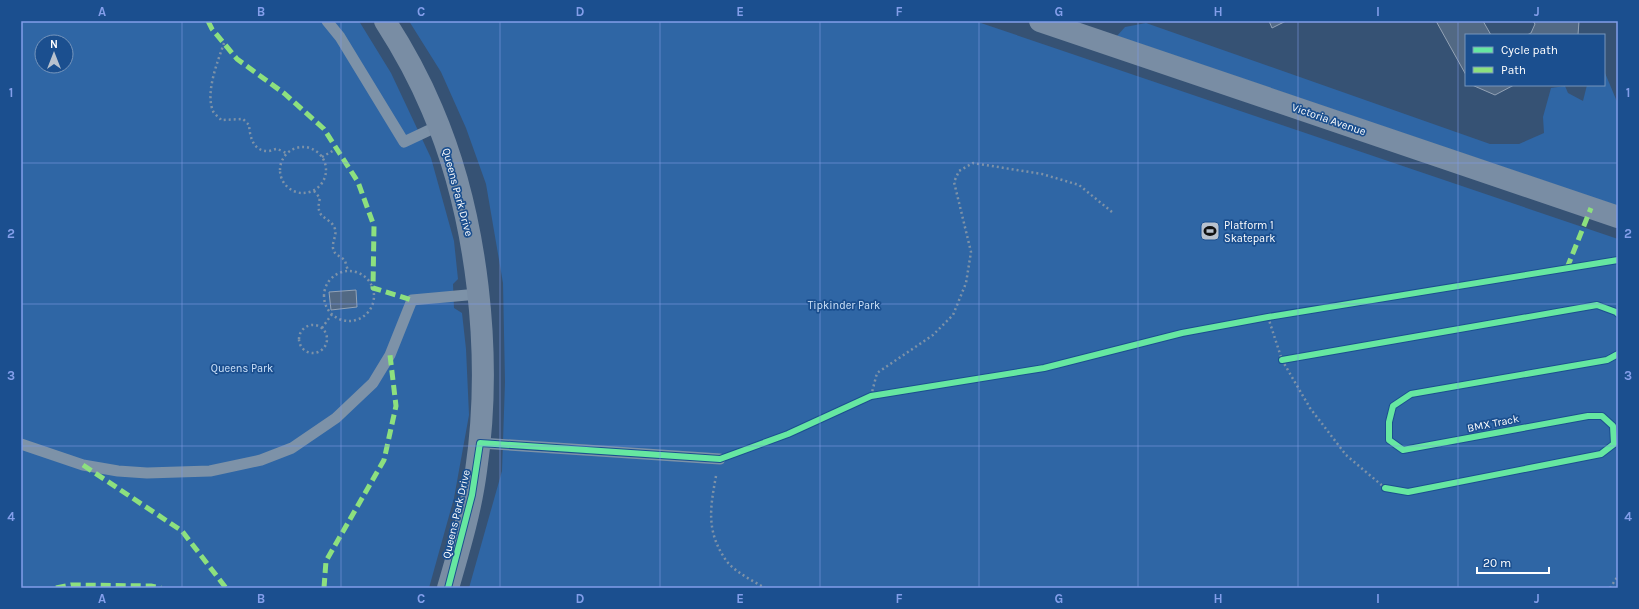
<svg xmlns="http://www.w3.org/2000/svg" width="1639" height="609" font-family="Karla,sans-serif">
	<rect width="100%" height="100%" fill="#365274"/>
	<path fill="#2f66a5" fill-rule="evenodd" d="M 21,21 L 359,21 L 391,73 L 431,158 L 454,241 L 458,279 L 453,284 L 454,308 L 462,313 L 466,349 L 469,415 L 454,498 L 429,588 L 21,588 ZM 42,42 L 66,42 L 66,66 L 42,66 Z
		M 409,21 L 975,21 L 1618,239 L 1618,588 L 469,588 L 502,471 L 505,382 L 503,283 L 486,184 L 466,128 L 441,72 Z
		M 1146,23 L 1490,144 L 1519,144 L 1544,133 L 1543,117 L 1551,88 L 1565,86 L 1568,93 L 1583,101 L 1587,85 L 1604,85 L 1605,73 L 1618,104 L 1618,206 L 1117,36 L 1125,27 Z"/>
	<path fill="#526984" stroke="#92a2b6" d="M 1269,21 L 1286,21 L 1272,28 Z
		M 1436,21 L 1483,21 L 1491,35 L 1466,35 L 1466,75 Z
		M 1533,21 L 1579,21 L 1578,35 L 1527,35 L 1531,33 L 1535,24 Z
		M 1472,85 L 1514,85 L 1495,95 Z
		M 356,290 L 357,307 L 331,310 L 329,292 Z"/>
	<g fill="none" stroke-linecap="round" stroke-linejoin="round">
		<path stroke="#7d92a8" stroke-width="2.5" stroke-dasharray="2 3" stroke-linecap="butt" d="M 224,43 C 218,61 205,92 213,111 C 214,114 219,117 221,120 L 243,119 L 249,125 C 250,137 253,151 268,151 C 271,151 274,149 277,149 C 280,150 284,152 286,153
			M280 170a23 23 0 1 1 46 0a23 23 0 1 1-46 0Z
			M 322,157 L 336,149
			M 314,191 L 320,198 C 314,221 330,215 335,229 C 337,235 332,242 333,248 C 334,256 342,256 345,261 C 346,264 347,268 348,270
			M324 296a25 25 0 1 1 50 0a25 25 0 1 1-50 0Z
			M 1268,317 L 1282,360 L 1310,408 L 1346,455 L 1385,488
			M299 339a14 14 0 1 1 28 0a14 14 0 1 1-28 0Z
			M 322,328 L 332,314
			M 871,396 L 877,373 L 933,335 L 953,315 L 966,283 L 971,252 L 954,182 L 959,171 L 973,163 L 1042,174 L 1079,185 L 1112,212
			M 736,452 L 788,434 L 871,396 L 1044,368 L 1182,333 L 1268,317 L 1618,260
			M 716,476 C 711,504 706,527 722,554 C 724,557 726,561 729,564 C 739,574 753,581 765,588
			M 1610,588 L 1618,576"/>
		<path stroke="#7d92a8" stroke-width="11" d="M 327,21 L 340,37 L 404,142 L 438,126
			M 480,443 L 720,459
			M 21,444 L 83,465 L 118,471 L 147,473 L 210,471 L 261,460 L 292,448 L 336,418 L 373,383 L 390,355 L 412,300 L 478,294"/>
		<path stroke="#798da4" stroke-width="22" d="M 385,21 C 403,49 419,78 432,109 C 478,216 493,356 476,471 C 471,510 459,550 448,588
			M 1040,21 L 1618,217"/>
		<path stroke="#8de07e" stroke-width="5" stroke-dasharray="10 5" stroke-linecap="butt" d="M 208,21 L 212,29 L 237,59 L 285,94 L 324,129 L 358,182 L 374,226 L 373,288 L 412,300
			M 1567,268 L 1591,208
			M 83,465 L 182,531 L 226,588
			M 56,588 L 71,585 L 151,586 L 161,588
			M 324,588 L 326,561 L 384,460 L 396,406 L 390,355"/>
		<defs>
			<path id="cycleway" d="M 1282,360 L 1597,305 L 1616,312 L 1618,314
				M 1385,488 L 1408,492 L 1601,454 L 1614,444 L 1613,426 L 1602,416 L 1588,416 L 1403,450 L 1389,440 L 1389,422 L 1393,406 L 1411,394 L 1607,360 L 1618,354
				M 448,588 L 472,495 L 480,443 L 720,459 L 788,434 L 871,396 L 1044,368 L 1182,333 L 1268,317 L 1618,260"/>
		</defs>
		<use href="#cycleway" stroke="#1b4f8f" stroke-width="8"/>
		<use href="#cycleway" stroke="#66e7a1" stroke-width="6"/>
	</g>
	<path fill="none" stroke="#839eea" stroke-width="1" stroke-opacity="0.55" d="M 182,21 L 182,588M 341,21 L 341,588M 500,21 L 500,588M 660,21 L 660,588M 820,21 L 820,588M 979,21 L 979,588M 1138,21 L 1138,588M 1298,21 L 1298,588M 1458,21 L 1458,588M 21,163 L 1618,163M 21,304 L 1618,304M 21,446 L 1618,446"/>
	<defs>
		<symbol id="stadium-square" viewBox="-11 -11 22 22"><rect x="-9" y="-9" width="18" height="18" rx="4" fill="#b9c2ce" stroke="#1b4f8f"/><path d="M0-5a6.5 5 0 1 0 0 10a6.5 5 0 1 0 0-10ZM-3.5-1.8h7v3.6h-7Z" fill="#111"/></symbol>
	</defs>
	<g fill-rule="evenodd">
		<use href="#stadium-square" x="1199" y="220" width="22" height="22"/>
	</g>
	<g text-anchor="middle" stroke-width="3.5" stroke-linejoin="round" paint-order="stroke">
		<g font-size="11" fill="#fff" stroke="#1b4f8f">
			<text transform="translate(1329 119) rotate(19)" y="4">Victoria Avenue</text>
			<text transform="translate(458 192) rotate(75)" y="4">Queens Park Drive</text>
			<text transform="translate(1493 423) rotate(-11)" y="4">BMX Track</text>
			<text transform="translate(456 514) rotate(-77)" y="4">Queens Park Drive</text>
		</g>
		<g font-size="11" fill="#fff" stroke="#1b4f8f" text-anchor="start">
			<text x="1224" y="229">Platform 1<tspan x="1224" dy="13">Skatepark</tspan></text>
		</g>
		<g font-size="11" fill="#cfe3fa" stroke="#1b4f8f">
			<text x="844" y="309">Tipkinder Park</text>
			<text x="242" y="372">Queens Park</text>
		</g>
	</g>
	<rect width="1639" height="609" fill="none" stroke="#1b4f8f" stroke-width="44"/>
	<rect x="1465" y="34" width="140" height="52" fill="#1b4f8f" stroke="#7695bc"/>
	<rect x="1473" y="47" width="20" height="6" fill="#66e7a1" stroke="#7695bc"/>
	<text x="1501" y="54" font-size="12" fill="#ffffff">Cycle path</text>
	<rect x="1473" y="67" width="20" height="6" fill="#8de07e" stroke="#7695bc"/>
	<text x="1501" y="74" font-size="12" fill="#ffffff">Path</text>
	<g transform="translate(54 54)"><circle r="19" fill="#1b4f8f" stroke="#7695bc"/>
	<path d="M0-3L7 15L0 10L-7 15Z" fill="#b9c2ce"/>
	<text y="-6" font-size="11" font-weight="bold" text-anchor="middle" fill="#ffffff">N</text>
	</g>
	<path d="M1477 567v6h72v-6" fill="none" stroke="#ffffff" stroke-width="2"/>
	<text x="1483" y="567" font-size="12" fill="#ffffff" stroke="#1b4f8f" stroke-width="3" paint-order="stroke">20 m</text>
	<rect x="22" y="22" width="1595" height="565" fill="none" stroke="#839eea" stroke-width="1.5"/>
	<g font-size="13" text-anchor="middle" font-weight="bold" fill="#839eea">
		<text x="102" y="16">A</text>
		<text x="261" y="16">B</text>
		<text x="421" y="16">C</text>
		<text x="580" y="16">D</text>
		<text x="740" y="16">E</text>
		<text x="899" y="16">F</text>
		<text x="1059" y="16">G</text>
		<text x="1218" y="16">H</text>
		<text x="1378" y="16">I</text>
		<text x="1537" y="16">J</text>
		<text x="11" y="97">1</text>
		<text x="1628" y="97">1</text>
		<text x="11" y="238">2</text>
		<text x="1628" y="238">2</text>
		<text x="11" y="380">3</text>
		<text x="1628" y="380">3</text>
		<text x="11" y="521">4</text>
		<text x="1628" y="521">4</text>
		<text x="102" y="603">A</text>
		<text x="261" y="603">B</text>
		<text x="421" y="603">C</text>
		<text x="580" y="603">D</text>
		<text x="740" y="603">E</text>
		<text x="899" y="603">F</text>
		<text x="1059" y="603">G</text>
		<text x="1218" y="603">H</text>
		<text x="1378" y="603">I</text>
		<text x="1537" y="603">J</text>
	</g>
</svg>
